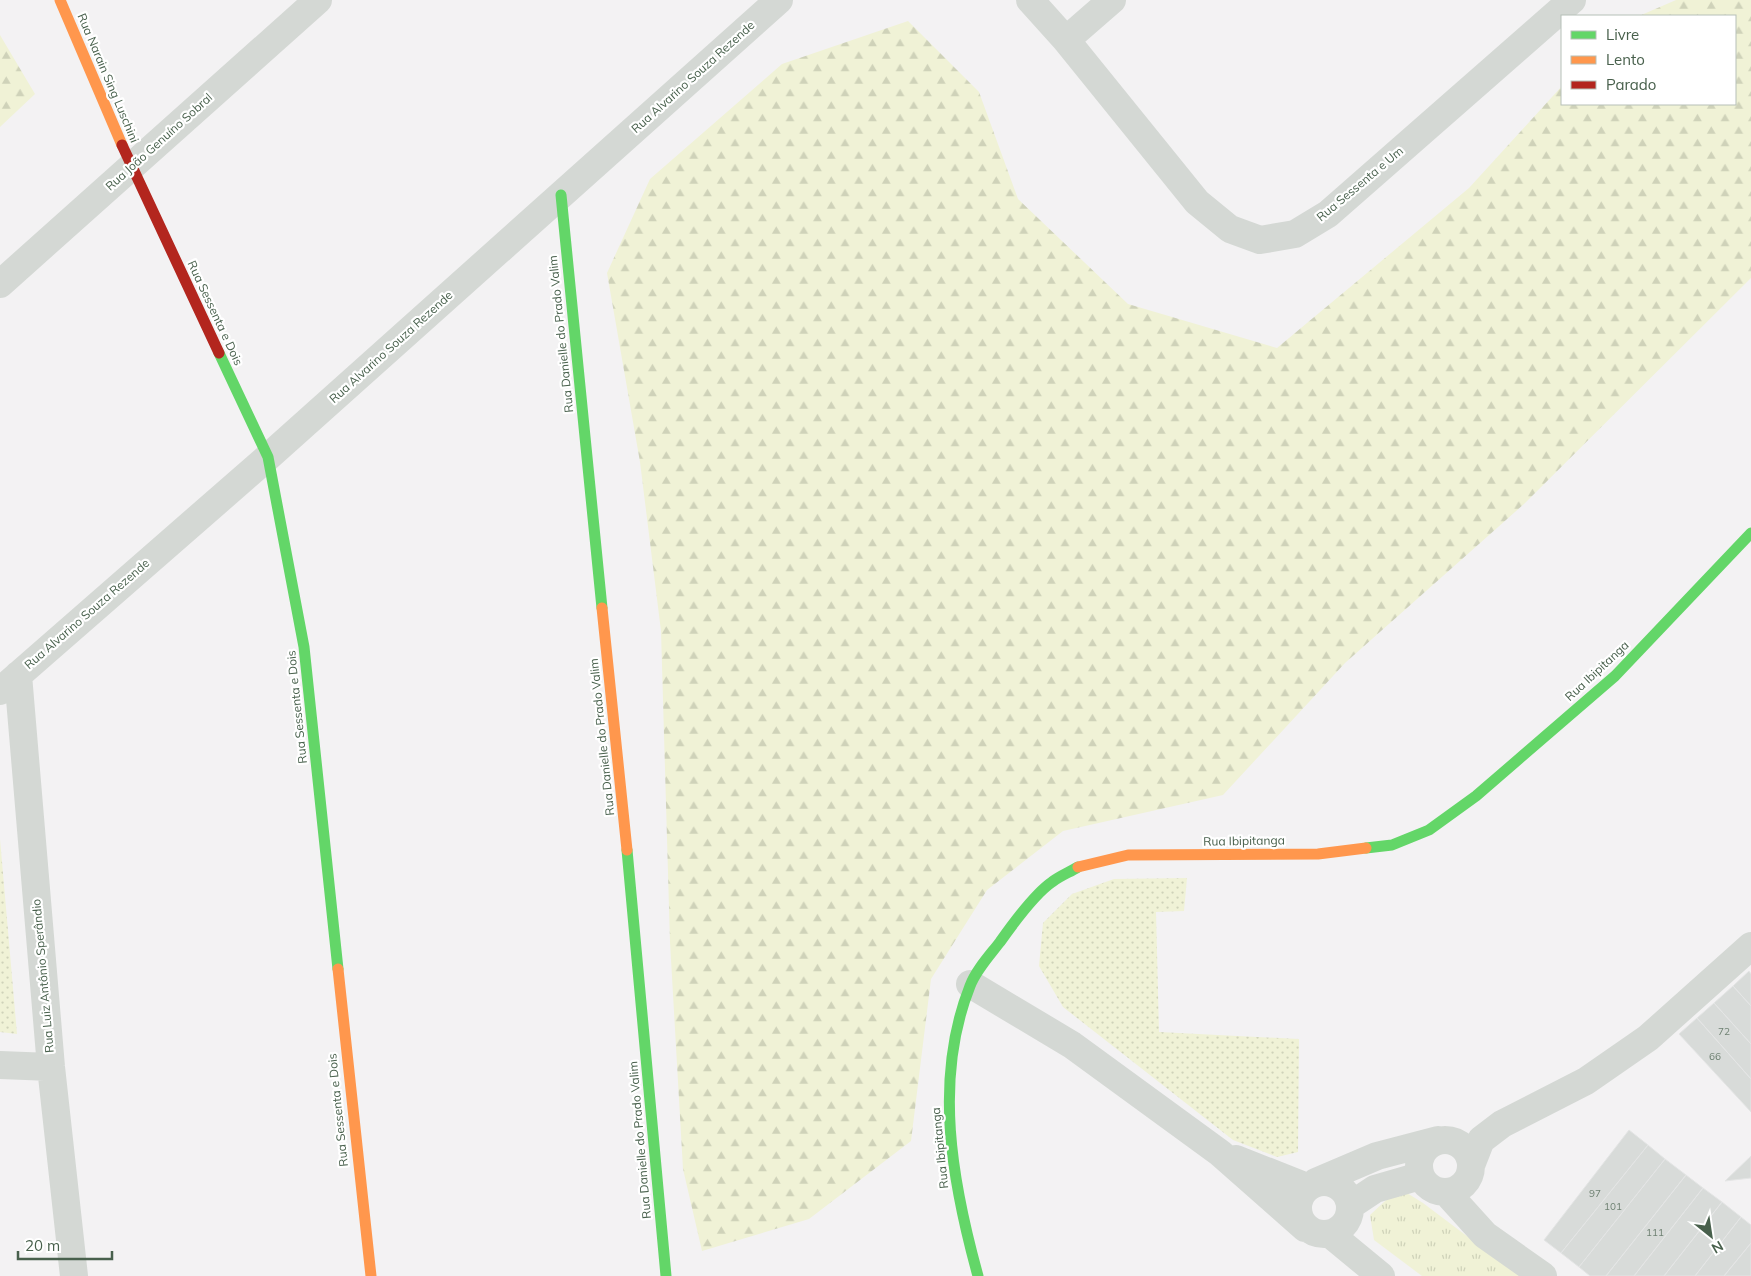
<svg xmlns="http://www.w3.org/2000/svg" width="1751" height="1276" font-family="Mulish,sans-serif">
	<defs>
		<pattern id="grass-tufts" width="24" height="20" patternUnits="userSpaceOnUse" patternTransform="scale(1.25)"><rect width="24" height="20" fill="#f0f2d6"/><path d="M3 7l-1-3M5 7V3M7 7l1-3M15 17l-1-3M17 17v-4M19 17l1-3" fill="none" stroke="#cfd2b9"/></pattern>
		<pattern id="forest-firs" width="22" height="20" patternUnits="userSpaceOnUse" patternTransform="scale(1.25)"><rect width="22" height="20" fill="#f0f2d6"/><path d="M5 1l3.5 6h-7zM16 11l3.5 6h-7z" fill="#cfd2b9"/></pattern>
		<pattern id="park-dots" width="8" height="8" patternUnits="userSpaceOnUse" patternTransform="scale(1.25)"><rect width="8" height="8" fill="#f0f2d6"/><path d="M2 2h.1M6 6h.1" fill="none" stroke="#cfd2b9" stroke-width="1.8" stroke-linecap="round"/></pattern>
	</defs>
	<rect width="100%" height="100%" fill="#f3f2f3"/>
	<path fill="url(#grass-tufts)" d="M 1399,1188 L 1423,1203 L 1520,1276 L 1422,1276 L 1374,1240 L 1370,1215 Z"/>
	<path fill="url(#forest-firs)" d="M 1676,0 L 1751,0 L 1751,278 L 1524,504 L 1345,663 L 1223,795 L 1063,831 L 987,890 L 931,979 L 911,1141 L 809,1219 L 702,1251 L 683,1169 L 670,942 L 661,631 L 640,462 L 607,273 L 650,179 L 782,64 L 908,21 L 979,92 L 1018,199 L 1128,304 L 1277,348 L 1469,188 L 1562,86 L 1562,104 L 1735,104 L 1735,16 L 1639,16 Z
		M 0,35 L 35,94 L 0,127 Z"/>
	<path fill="url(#park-dots)" d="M 0,839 L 17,1034 L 0,1032 Z
		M 1187,878 L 1184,911 L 1156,912 L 1159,1032 L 1299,1039 L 1298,1152 L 1277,1157 L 1233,1140 L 1063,1007 L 1039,966 L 1043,923 L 1072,894 L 1114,879 Z"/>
	<path fill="#d8dbd9" stroke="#e4e5e5" d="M 1749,971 L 1751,974 L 1751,1006 L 1733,986 Z
		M 1733,986 L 1751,1006 L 1751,1044 L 1714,1003 Z
		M 1714,1003 L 1751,1044 L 1751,1079 L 1697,1018 Z
		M 1697,1018 L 1751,1079 L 1751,1112 L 1679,1034 Z
		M 1629,1130 L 1648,1145 L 1561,1253 L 1544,1240 Z
		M 1648,1145 L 1665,1159 L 1579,1267 L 1561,1253 Z
		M 1751,1156 L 1751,1178 L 1725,1181 Z
		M 1665,1159 L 1686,1175 L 1606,1276 L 1590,1276 L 1579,1267 Z
		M 1686,1175 L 1703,1188 L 1634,1276 L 1606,1276 Z
		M 1703,1188 L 1722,1202 L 1664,1276 L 1634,1276 Z
		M 1722,1202 L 1741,1217 L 1695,1276 L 1664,1276 Z
		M 1741,1217 L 1751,1225 L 1751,1243 L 1724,1276 L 1695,1276 Z
		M 1751,1243 L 1751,1276 L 1724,1276 Z"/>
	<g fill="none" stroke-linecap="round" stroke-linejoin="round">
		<path stroke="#d4d8d4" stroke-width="28" d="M 1030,0 L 1066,40 L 1197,202 L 1230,229 L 1260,240 L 1295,234 L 1328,214 L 1572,0
			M 1066,40 L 1112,0
			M 0,284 L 318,0
			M 18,675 L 51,1067 L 74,1276
			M 0,691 L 268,457 L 779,0
			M 970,984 L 1072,1045 L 1220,1153 L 1305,1228
			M 0,1065 L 51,1067
			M1419 1166a26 26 0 1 1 52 0a26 26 0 1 1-52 0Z
			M 1236,1159 L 1307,1187
			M 1472,1163 L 1481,1140 L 1502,1124 L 1586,1081 L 1648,1038 L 1751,946
			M1298 1208a26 26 0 1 1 52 0a26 26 0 1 1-52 0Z
			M 1316,1182 L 1377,1156 L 1438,1140
			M 1447,1193 L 1485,1235 L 1543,1276
			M 1351,1205 L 1375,1189 L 1420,1176
			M 1330,1234 L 1381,1276"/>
		<path stroke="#63d668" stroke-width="11" d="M 561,195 L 602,608
			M 219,353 L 268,457 L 304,647 L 338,969
			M 1366,848 L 1392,845 L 1429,830 L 1476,796 L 1615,676 L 1751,533
			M 627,850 L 666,1276
			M 978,1276 C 952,1182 933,1079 970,986 C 976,970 990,955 1000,942 C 1012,925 1036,893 1052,882 C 1060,876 1070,872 1078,867"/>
		<path stroke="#ff974d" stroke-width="11" d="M 60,0 L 122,145
			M 602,608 L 627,850
			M 1078,867 L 1128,855 L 1318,854 L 1366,848
			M 338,969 L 371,1276"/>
		<path stroke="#b3261e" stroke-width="11" d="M 122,145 L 219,353"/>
	</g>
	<g text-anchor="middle" stroke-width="4.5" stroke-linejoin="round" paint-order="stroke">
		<g font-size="10" fill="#6e8172">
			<text x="1724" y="1035">72</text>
			<text x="1715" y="1060">66</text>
			<text x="1595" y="1197">97</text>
			<text x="1613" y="1210">101</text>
			<text x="1655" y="1236">111</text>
		</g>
		<g font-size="12" fill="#48604c" stroke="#fff">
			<text transform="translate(693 77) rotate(-42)" y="4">Rua Alvarino Souza Rezende</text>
			<text transform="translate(108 78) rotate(67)" y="4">Rua Narain Sing Luschini</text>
			<text transform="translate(159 142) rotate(-42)" y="4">Rua João Genuíno Sobral</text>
			<text transform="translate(1360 184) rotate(-40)" y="4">Rua Sessenta e Um</text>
			<text transform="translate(215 313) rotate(65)" y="4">Rua Sessenta e Dois</text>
			<text transform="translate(561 334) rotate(-96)" y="4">Rua Danielle do Prado Valim</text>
			<text transform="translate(391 347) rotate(-42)" y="4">Rua Alvarino Souza Rezende</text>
			<text transform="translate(87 614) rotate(-41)" y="4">Rua Alvarino Souza Rezende</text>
			<text transform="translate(1597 671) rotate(-43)" y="4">Rua Ibipitanga</text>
			<text transform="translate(297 707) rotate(-96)" y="4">Rua Sessenta e Dois</text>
			<text transform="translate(602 737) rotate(-96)" y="4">Rua Danielle do Prado Valim</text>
			<text transform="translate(1244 841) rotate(-1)" y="4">Rua Ibipitanga</text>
			<text transform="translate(43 976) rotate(-95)" y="4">Rua Luiz Antônio Sperândio</text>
			<text transform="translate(338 1110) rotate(-96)" y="4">Rua Sessenta e Dois</text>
			<text transform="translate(640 1140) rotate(-95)" y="4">Rua Danielle do Prado Valim</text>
			<text transform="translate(940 1148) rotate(-96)" y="4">Rua Ibipitanga</text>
		</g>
	</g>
	<rect x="1561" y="15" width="175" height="90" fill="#ffffff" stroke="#b6bfb7"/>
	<rect x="1571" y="31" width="25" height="8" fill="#63d668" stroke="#b6bfb7"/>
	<text x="1606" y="40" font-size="15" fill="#48604c">Livre</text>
	<rect x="1571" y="56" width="25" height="8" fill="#ff974d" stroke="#b6bfb7"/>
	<text x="1606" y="65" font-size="15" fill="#48604c">Lento</text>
	<rect x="1571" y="81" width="25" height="8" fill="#b3261e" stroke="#b6bfb7"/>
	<text x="1606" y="90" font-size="15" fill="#48604c">Parado</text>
	<g transform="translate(1711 1236) rotate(150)" stroke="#ffffff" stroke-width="4" paint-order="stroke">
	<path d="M0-4L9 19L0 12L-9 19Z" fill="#48604c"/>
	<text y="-8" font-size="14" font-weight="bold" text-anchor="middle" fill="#48604c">N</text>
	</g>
	<path d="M18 1251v8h94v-8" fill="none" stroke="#48604c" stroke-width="2.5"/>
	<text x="25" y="1251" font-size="15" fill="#48604c" stroke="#ffffff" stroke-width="4" paint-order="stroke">20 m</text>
</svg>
